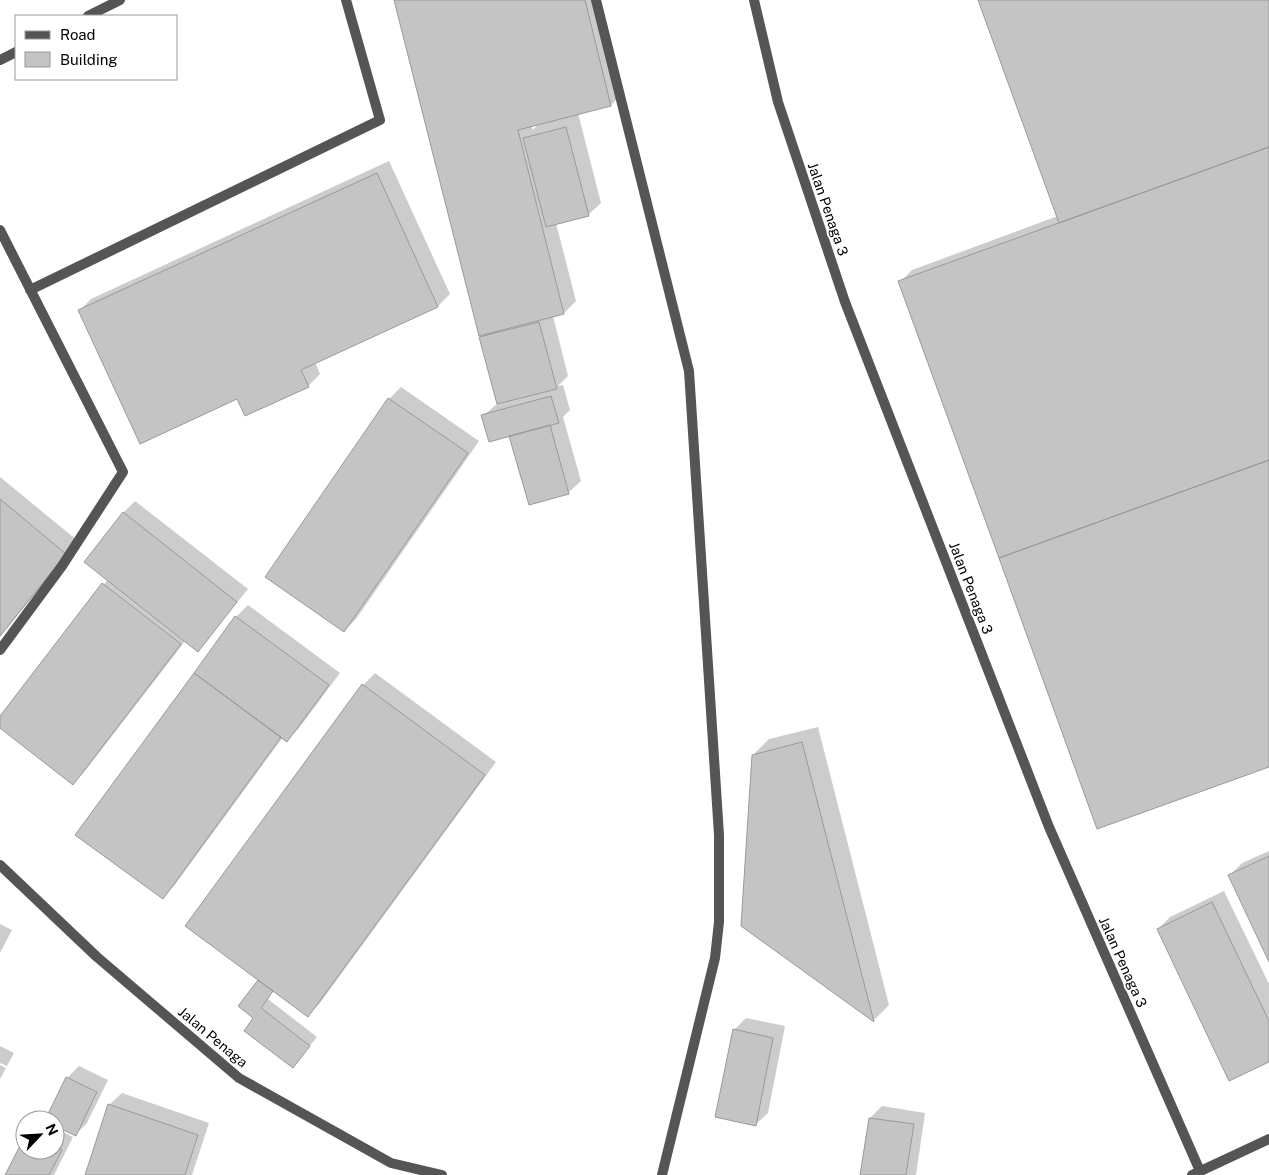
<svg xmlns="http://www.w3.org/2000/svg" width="1269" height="1175" font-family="'Public Sans',sans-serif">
	<rect width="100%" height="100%" fill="#fff"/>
	<path fill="#0003" fill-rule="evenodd" d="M 395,0 L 599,0 L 623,93 L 611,105 L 578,113 L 601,203 L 588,215 L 556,223 L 576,301 L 564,313 L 553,316 L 568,376 L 558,386 L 563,385 L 570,410 L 563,417 L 581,481 L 568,493 L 510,435 L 483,416 L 498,403 L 481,338 L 486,333 ZM 539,123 L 533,130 L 531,125 Z
		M 980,0 L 1269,0 L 1269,765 L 900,282 L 912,270 L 1058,216 Z
		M 389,161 L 450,294 L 438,306 L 315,362 L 320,374 L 308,386 L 238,398 L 79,311 L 91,299 Z
		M 401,387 L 479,441 L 356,619 L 344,631 L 266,577 L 389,399 Z
		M 0,477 L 78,541 L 0,637 Z
		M 135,501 L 248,589 L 198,650 L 186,640 L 85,771 L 73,783 L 0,727 L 0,718 L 108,579 L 123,513 Z
		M 248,605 L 340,673 L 299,728 L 287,740 L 283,737 L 174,886 L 162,898 L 236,617 Z
		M 375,673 L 496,762 L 320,1003 L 308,1015 L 274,990 L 268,999 L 317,1037 L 293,1067 L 255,1018 L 260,980 L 363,685 Z
		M 818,727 L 889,1005 L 874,1020 L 742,925 L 753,755 L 769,739 Z
		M 1269,851 L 1269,959 L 1230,875 L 1242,863 Z
		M 1224,891 L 1269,984 L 1269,1060 L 1158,929 L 1170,917 Z
		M 0,924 L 12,930 L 0,953 Z
		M 746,1018 L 785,1026 L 768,1113 L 755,1125 L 734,1030 Z
		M 0,1046 L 14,1053 L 7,1066 L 0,1063 Z
		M 0,1065 L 6,1068 L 0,1079 Z
		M 79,1066 L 108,1080 L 87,1123 L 75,1135 L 60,1128 L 59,1130 L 73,1137 L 54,1175 L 6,1175 L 25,1139 L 25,1150 L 55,1150 L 55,1120 L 46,1120 L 67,1078 Z
		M 122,1093 L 209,1123 L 192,1175 L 86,1175 L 109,1105 Z
		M 882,1106 L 925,1113 L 916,1175 L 861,1175 L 870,1118 Z"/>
	<path fill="#c4c4c4" stroke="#999" d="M 394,0 L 585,0 L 611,106 L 518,130 L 564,314 L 479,336 Z
		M 978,0 L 1269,0 L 1269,147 L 1059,223 Z
		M 566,127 L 589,216 L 546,227 L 523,138 Z
		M 1269,147 L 1269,460 L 999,558 L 898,281 Z
		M 377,173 L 438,307 L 301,370 L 309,387 L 245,416 L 237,399 L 140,444 L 78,310 Z
		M 539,322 L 557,389 L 497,404 L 479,337 Z
		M 551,396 L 559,423 L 489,442 L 481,415 Z
		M 388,398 L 468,453 L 344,632 L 265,577 Z
		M 550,425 L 569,494 L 529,505 L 509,436 Z
		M 1269,460 L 1269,767 L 1097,829 L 999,558 Z
		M 0,499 L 66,554 L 0,636 Z
		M 123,512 L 237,602 L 198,652 L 84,562 Z
		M 102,583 L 181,644 L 73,785 L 0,728 L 0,716 Z
		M 235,616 L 329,685 L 287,742 L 194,673 Z
		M 194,673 L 281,737 L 163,899 L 75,835 Z
		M 362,684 L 485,775 L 308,1017 L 185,926 Z
		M 802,742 L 874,1022 L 741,926 L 752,755 Z
		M 1269,856 L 1269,962 L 1228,875 Z
		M 1212,902 L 1269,1021 L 1269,1062 L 1229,1081 L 1157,929 Z
		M 258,980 L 273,991 L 261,1008 L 310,1046 L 293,1068 L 244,1031 L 253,1018 L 238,1006 Z
		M 733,1029 L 773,1038 L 756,1126 L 715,1117 Z
		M 66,1077 L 97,1092 L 76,1136 L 55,1126 L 55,1120 L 45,1120 Z
		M 108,1104 L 198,1135 L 185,1175 L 85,1175 Z
		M 869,1118 L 914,1124 L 906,1175 L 860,1175 Z
		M 25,1136 L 25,1150 L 55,1150 L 55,1146 L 62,1150 L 49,1175 L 5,1175 Z"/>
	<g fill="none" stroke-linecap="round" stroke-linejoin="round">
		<path stroke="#555" stroke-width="10" d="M 88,16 L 120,0
			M 0,60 L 16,52
			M 0,230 L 123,472 L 62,566 L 0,650
			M 30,290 L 380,120 L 346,0"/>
		<path stroke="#555" stroke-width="10" d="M 596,0 L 689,371 L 719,835 L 719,922 L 715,958 L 662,1175
			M 754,0 L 778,102 L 845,302 L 1049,827 L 1200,1171
			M 0,865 L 97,957 L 239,1078 L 391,1163 L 442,1175
			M 1192,1175 L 1269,1139"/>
	</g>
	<g text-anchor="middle" stroke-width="4" stroke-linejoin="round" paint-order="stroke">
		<g font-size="14" fill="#000" stroke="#fff">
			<text transform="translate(828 209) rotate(71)" y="5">Jalan Penaga 3</text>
			<text transform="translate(971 588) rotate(69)" y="5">Jalan Penaga 3</text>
			<text transform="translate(1123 962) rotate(66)" y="5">Jalan Penaga 3</text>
			<text transform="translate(213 1037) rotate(40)" y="5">Jalan Penaga</text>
		</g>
	</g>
	<rect x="15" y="15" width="162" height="65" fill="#ffffff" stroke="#999999"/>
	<rect x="25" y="31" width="25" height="8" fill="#555555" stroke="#999999"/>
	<text x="60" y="40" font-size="15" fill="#000000">Road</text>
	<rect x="25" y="52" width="25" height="15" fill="#c4c4c4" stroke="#999999"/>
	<text x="60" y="65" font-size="15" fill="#000000">Building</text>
	<g transform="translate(40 1135) rotate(65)"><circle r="24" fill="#ffffff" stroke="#999999"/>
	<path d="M0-4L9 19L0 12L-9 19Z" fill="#000000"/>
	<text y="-8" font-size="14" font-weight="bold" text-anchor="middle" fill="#000000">N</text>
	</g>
</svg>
